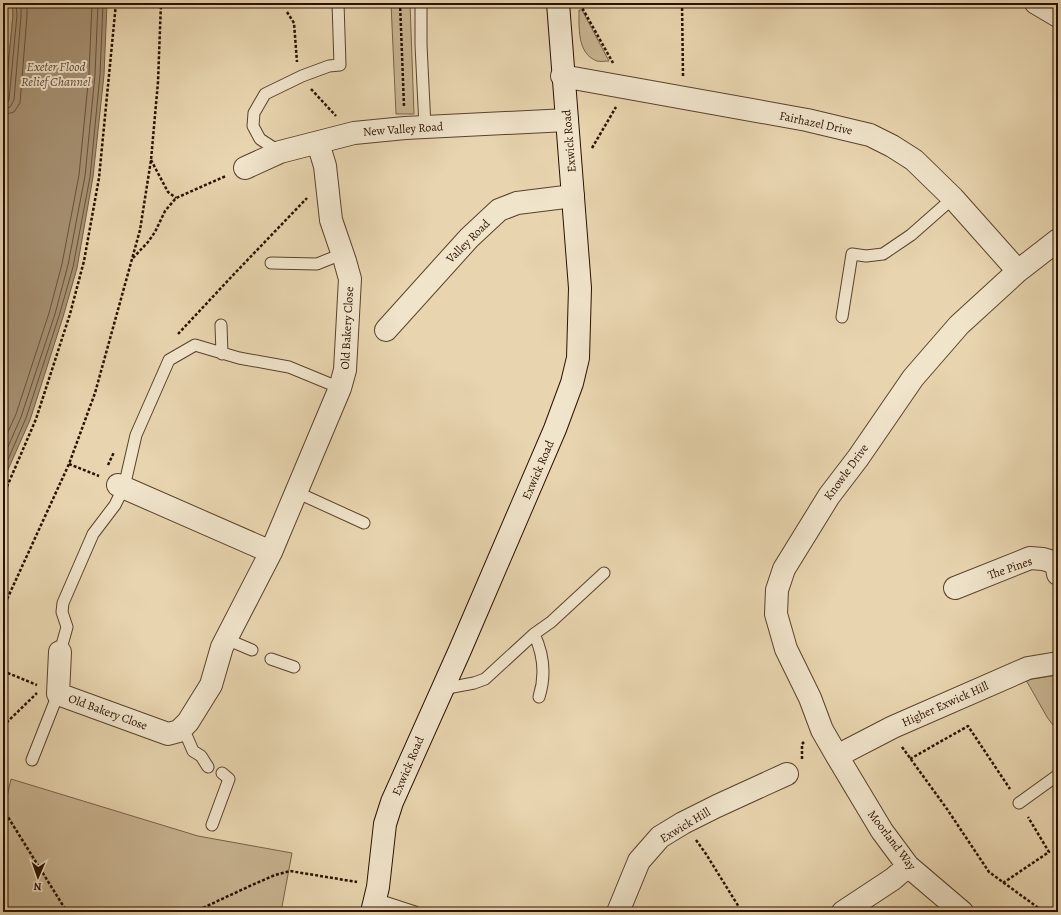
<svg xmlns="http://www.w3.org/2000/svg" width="1061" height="915" font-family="Alegreya,serif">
	<rect width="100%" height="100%" fill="#e8d5af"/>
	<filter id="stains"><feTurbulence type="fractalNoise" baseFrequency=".005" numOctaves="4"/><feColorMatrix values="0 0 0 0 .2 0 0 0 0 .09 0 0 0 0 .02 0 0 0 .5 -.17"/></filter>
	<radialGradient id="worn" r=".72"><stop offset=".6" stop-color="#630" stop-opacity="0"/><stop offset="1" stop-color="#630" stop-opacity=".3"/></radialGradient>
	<path fill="#c8b491" stroke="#796248" d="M 3,3 L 12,3 L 13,15 L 3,121 Z
		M 391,3 L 410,3 L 414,114 L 396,114 Z
		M 579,10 L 582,10 L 609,61 C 605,61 601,62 597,61 C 577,54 579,27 579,10 Z
		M 1058,675 L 1058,732 L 1047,717 L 1026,680 Z
		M 11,779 L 198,836 L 292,853 L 281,912 L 3,912 L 3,801 L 6,801 Z"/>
	<path fill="#a79274" stroke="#755e46" d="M 12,3 L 107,3 L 104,75 L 93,177 L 77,268 L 63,317 L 30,420 L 3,481 L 3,121 L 13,15 Z"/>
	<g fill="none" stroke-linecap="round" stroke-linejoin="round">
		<path stroke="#68513a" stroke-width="1" d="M 3,104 L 7,103 L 9,100 L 17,15 L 16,3
			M 3,109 L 10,107 L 14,100 L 21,16 L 21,3
			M 3,115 L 14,112 L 20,103 L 27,16 L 27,3
			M 3,443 L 16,414 L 49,313 L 62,264 L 79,175 L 89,74 L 92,3
			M 3,458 L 21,417 L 55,314 L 68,265 L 85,176 L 95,75 L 98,3
			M 3,471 L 26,418 L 59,316 L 73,267 L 90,177 L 100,75 L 103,3"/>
		<defs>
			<path id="lane" d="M 421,3 L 421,45 L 425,127
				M 280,152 L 260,139 L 253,126 L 254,113 L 265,94 L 302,76 L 329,66 L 340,65 L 338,3
				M 271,263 L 317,264 L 342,254
				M 842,317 L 852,254 L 866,256 L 883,254 L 911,235 L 953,198
				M 221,325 L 222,354
				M 296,492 L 364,523
				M 534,634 C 544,655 546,675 539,697
				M 226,639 L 252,650
				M 60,652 L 67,627 L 62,612 L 63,603 L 93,534 L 115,505 L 124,487 L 136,435 L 169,360 L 195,345 L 239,358 L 289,367 L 340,388
				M 271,659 L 294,667
				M 442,689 L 474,683 L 485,679 L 534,634 L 551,622 L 604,573
				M 179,731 L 187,737 L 193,751 L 201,756 L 208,767
				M 32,760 L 58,694
				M 1019,803 L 1058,775
				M 212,825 L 229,779 L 222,773
				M 375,899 L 415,912"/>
			<path id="street" d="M 1036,3 L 1058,16
				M 562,76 L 807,120 L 870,135 L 892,146 L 914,160 L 953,198 L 1018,271
				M 245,168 L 280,152 L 354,133 L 405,128 L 567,120
				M 386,330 L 469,238 L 499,210 L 517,203 L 573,196
				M 118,485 L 271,552
				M 955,588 L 1030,558 L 1043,559 L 1053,562 L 1057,568 L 1058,574
				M 60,652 L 58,694 L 168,734 L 179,731 L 188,722 L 211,685 L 222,647 L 271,552 L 340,388 L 345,370 L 350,279 L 345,261 L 331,220 L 325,166 L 318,143
				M 837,756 L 893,727 L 1028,668 L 1058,663
				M 618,912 L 639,861 L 660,837 L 683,823 L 717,806 L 787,774
				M 843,912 L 893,879 L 908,866
				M 962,912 L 908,866 L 882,831 L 837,756 L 822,730 L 810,698 L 786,649 L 776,614 L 777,590 L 784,569 L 829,496 L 858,458 L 913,378 L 959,325 L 1018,271 L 1058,240"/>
			<path id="secondary" d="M 372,912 L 378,887 L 385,824 L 392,802 L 460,650 L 555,429 L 572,383 L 578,358 L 580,288 L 558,3"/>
		</defs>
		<use href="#lane" stroke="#5a412c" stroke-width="13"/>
		<use href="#street" stroke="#5a412c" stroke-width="24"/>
		<use href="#secondary" stroke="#2a1000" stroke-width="24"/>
		<path stroke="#2a1000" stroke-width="2.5" stroke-dasharray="3 2" stroke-linecap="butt" d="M 400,3 L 404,106
			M 682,3 L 683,76
			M 580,4 L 613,63
			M 287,12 L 294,23 L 297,62
			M 311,89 L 336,116
			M 592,148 L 616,107
			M 151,160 L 168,192 L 176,198
			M 133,258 L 148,242 L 155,232 L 165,211 L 176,198 L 226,176
			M 178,334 L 235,273 L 307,198
			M 69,464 L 99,476
			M 108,465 L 114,452
			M 3,496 L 36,419 L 70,314 L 84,261 L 99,178 L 116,3
			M 3,608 L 69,464 L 95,393 L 140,230 L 151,160 L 158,82 L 161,3
			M 3,671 L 37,685
			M 3,726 L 37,693
			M 902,747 L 947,809 L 989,872 L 1044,912
			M 802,759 L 802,744 L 804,742
			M 910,759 L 968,726 L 1010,789
			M 3,809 L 67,912
			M 696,840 L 706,854 L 742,912
			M 1003,883 L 1049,852 L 1028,817
			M 194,912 L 252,885 L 275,875 L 290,871 L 357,882"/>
		<use href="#lane" stroke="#f0e4cb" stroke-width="11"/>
		<use href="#street" stroke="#f0e4cb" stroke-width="22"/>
		<use href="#secondary" stroke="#f0e4cb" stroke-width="22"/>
	</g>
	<g text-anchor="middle" stroke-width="4" stroke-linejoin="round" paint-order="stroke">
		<g font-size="12" fill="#2a1000" stroke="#f0e4cb">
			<text transform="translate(816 123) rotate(12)" y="4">Fairhazel Drive</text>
			<text transform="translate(403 129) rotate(-4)" y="4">New Valley Road</text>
			<text transform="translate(569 141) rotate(-95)" y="4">Exwick Road</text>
			<text transform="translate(468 241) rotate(-45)" y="4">Valley Road</text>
			<text transform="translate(347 328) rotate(-87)" y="4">Old Bakery Close</text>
			<text transform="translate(538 470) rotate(-67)" y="4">Exwick Road</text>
			<text transform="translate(846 472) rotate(-54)" y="4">Knowle Drive</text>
			<text transform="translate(1010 568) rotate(-19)" y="4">The Pines</text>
			<text transform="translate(945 704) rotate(-24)" y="4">Higher Exwick Hill</text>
			<text transform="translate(108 712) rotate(20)" y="4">Old Bakery Close</text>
			<text transform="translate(408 766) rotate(-67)" y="4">Exwick Road</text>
			<text transform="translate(685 825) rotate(-31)" y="4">Exwick Hill</text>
			<text transform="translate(892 840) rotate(53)" y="4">Moorland Way</text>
		</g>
		<g font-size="13" font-style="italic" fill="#624a34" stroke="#f0e4cb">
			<text x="56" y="71">Exeter Flood<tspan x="56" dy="15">Relief Channel</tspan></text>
		</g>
	</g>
	<rect width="1061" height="915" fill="none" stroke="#e8d5af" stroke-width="16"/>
	<rect x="4" y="4" width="1053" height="907" fill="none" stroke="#2a1000" stroke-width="2"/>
	<rect x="8" y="8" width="1045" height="899" fill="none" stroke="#2a1000"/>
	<g transform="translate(38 877) rotate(182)" stroke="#f0e4cb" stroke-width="3" paint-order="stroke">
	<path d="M0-3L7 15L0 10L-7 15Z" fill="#2a1000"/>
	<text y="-6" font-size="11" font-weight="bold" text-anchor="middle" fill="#2a1000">N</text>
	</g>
	<rect width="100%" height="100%" filter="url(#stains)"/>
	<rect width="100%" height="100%" fill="url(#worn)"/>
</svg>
